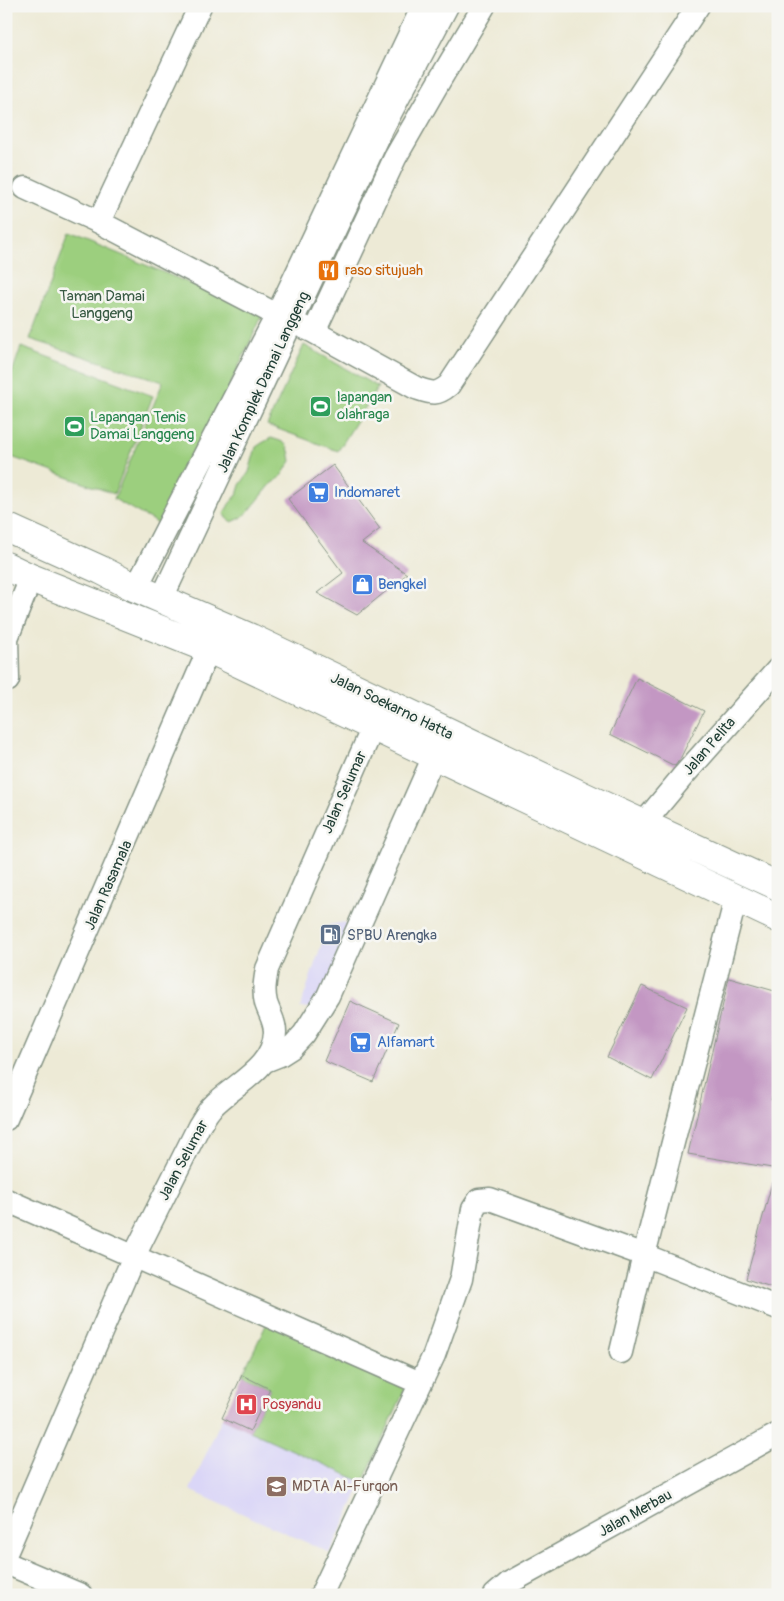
<svg xmlns="http://www.w3.org/2000/svg" width="784" height="1601" font-family="Pangolin,sans-serif">
	<rect width="100%" height="100%" fill="#f6f6f2"/>
	<filter id="ink" filterUnits="userSpaceOnUse"><feTurbulence type="fractalNoise" baseFrequency=".02" numOctaves="2"/><feDisplacementMap in="SourceGraphic" scale="10" xChannelSelector="R" yChannelSelector="G"/><feConvolveMatrix kernelMatrix="1 2 1 2 8 2 1 2 1" color-interpolation-filters="sRGB"/></filter>
	<filter id="wash" filterUnits="userSpaceOnUse"><feTurbulence type="fractalNoise" baseFrequency=".0096" numOctaves="4" result="noise"/><feDisplacementMap in="SourceGraphic" scale="20" xChannelSelector="R" yChannelSelector="G"/><feGaussianBlur stdDeviation="1.12" result="paint"/><feColorMatrix in="noise" values="0 0 0 0 0 0 0 0 0 0 0 0 0 0 0 0 0 1.4 0 .05"/><feComposite in="paint" operator="in"/></filter>
	<g filter="url(#wash)">
		<rect width="100%" height="100%" fill="#edead6"/>
		<path fill="#dad6f7" d="M 345,922 L 349,939 L 314,1007 L 300,1008 L 328,925 Z
			M 222,1418 L 363,1482 L 330,1553 L 190,1490 Z"/>
		<path fill="#9ccf7e" stroke="#5e8659" d="M 69,233 L 263,314 L 164,527 L 114,499 L 163,382 L 30,339 Z
			M 304,345 L 378,387 L 338,451 L 267,425 Z
			M 21,347 L 153,396 L 114,494 L 6,455 L 6,390 Z
			M 271,438 C 288,443 288,444 291,461 L 280,478 L 272,483 L 250,510 L 241,518 L 232,522 L 226,518 L 224,514 L 229,504 L 237,495 L 240,485 L 249,472 L 256,447 L 262,443 Z
			M 267,1323 L 407,1385 L 363,1482 L 250,1431 L 270,1389 L 242,1375 Z"/>
		<g id="blocks">
			<path fill="#c397c3" d="M 333,465 L 380,529 L 362,543 L 407,574 L 357,615 L 317,593 L 343,573 L 288,499 Z
				M 637,678 L 704,711 L 680,759 L 675,766 L 610,734 Z
				M 729,978 L 778,992 L 778,1072 L 771,1100 L 778,1100 L 778,1169 L 688,1154 Z
				M 642,986 L 687,1007 L 652,1080 L 607,1057 Z
				M 350,1001 L 399,1023 L 373,1082 L 324,1061 Z
				M 772,1183 L 778,1184 L 778,1289 L 746,1279 Z
				M 242,1375 L 270,1389 L 250,1431 L 222,1418 Z"/>
		</g>
	</g>
	<g filter="url(#ink)">
		<use href="#blocks" fill-opacity="0" stroke="#869485" stroke-width="1"/>
		<g fill="none" stroke-linecap="round" stroke-linejoin="round">
			<defs>
				<path id="minor" d="M 25,188 L 99,222 L 277,315 L 314,332 L 416,388 C 431,393 436,396 449,385 L 698,6
					M 99,222 L 200,6
					M 314,332 L 395,158 L 441,78 L 484,6
					M 136,588 L 277,315 L 423,6
					M 162,598 L 383,127 L 447,6
					M 8,680 L 7,638 L 31,578
					M 643,824 L 683,776 L 778,669
					M 265,1061 L 280,1055 L 291,1048 L 304,1034 L 328,996 L 434,756
					M 6,1119 L 209,649
					M 6,1200 L 420,1383
					M 621,1352 L 644,1255 L 736,898
					M 6,1553 L 134,1256 L 199,1126 C 203,1120 207,1112 212,1107 C 234,1084 274,1068 275,1032 C 275,1021 269,1013 266,1003 C 263,991 265,981 267,969 L 373,727
					M 6,1563 L 81,1595
					M 321,1595 L 434,1355 L 461,1279 L 473,1209 L 479,1200 L 490,1199 L 644,1255 L 778,1308
					M 495,1595 L 509,1583 L 778,1434"/>
				<path id="major" d="M 6,527 L 101,570 L 136,588 L 251,638 L 585,797 L 778,886
					M 6,566 L 31,578 L 209,649 L 778,918"/>
			</defs>
			<use href="#minor" stroke="#869485" stroke-width="25"/>
			<use href="#major" stroke="#869485" stroke-width="30"/>
			<use href="#minor" stroke="#fff" stroke-width="22"/>
			<use href="#major" stroke="#fff" stroke-width="28"/>
		</g>
	</g>
	<defs>
		<symbol id="restaurant-square" viewBox="-11 -11 22 22"><rect x="-9" y="-9" width="18" height="18" rx="4" fill="#e8710a" stroke="#f6f6f2"/><path d="M-5-6h1v4h1v-4h1v4h1v-4h1v5L-1.5 .5V6h-2V.5L-5-1ZM5-6V6H3V1.5H1.5Q1.5-4 5-6Z" fill="#fff"/></symbol>
		<symbol id="stadium-square" viewBox="-11 -11 22 22"><rect x="-9" y="-9" width="18" height="18" rx="4" fill="#2e9e5b" stroke="#f6f6f2"/><path d="M0-5a6.5 5 0 1 0 0 10a6.5 5 0 1 0 0-10ZM-3.5-1.8h7v3.6h-7Z" fill="#fff"/></symbol>
		<symbol id="supermarket-square" viewBox="-11 -11 22 22"><rect x="-9" y="-9" width="18" height="18" rx="4" fill="#3f7fe0" stroke="#f6f6f2"/><path d="M-6-5.5h2.5l.6 2H6L4.5 2H-2.5L-4.4-4H-6ZM-1.5 3.2a1.3 1.3 0 1 0 .1 0ZM3 3.2a1.3 1.3 0 1 0 .1 0Z" fill="#fff"/></symbol>
		<symbol id="shop-square" viewBox="-11 -11 22 22"><rect x="-9" y="-9" width="18" height="18" rx="4" fill="#3f7fe0" stroke="#f6f6f2"/><path d="M-5-2.5h2.3a2.7 3.5 0 0 1 5.4 0H5L5.5 6h-11ZM-1.5-2.5h3a1.5 2.3 0 0 0-3 0Z" fill="#fff"/></symbol>
		<symbol id="fuel-square" viewBox="-11 -11 22 22"><rect x="-9" y="-9" width="18" height="18" rx="4" fill="#5c6f8a" stroke="#f6f6f2"/><path d="M-5.5-6h7V0h2V4h1.3V-2.5L3-4.5l.8-.8L6-3V5H2.5V1h-1V6h-7ZM-4.2-4.7v3.2H.2V-4.7Z" fill="#fff"/></symbol>
		<symbol id="hospital-square" viewBox="-11 -11 22 22"><rect x="-9" y="-9" width="18" height="18" rx="4" fill="#e0444e" stroke="#f6f6f2"/><path d="M-5-5h3v3.5h4V-5h3V5h-3V1.5h-4V5h-3Z" fill="#fff"/></symbol>
		<symbol id="school-square" viewBox="-11 -11 22 22"><rect x="-9" y="-9" width="18" height="18" rx="4" fill="#8d6e63" stroke="#f6f6f2"/><path d="M0-5L7-2L0 1L-7-2ZM-4 1L0 2.5L4 1V4Q0 6-4 4Z" fill="#fff"/></symbol>
	</defs>
	<g fill-rule="evenodd">
		<use href="#restaurant-square" x="316" y="258" width="25" height="25"/>
		<use href="#stadium-square" x="308" y="394" width="25" height="25"/>
		<use href="#stadium-square" x="62" y="414" width="25" height="25"/>
		<use href="#supermarket-square" x="306" y="480" width="25" height="25"/>
		<use href="#shop-square" x="350" y="572" width="25" height="25"/>
		<use href="#fuel-square" x="318" y="922" width="25" height="25"/>
		<use href="#supermarket-square" x="348" y="1030" width="25" height="25"/>
		<use href="#hospital-square" x="234" y="1392" width="25" height="25"/>
		<use href="#school-square" x="264" y="1474" width="25" height="25"/>
	</g>
	<g text-anchor="middle" stroke-width="5" stroke-linejoin="round" paint-order="stroke">
		<g font-size="15" fill="#c56008" stroke="#f6f6f2" text-anchor="start">
			<text x="345" y="275">raso situjuah</text>
		</g>
		<g font-size="15" fill="#385a43" stroke="#f6f6f2">
			<text x="102" y="301">Taman Damai<tspan x="102" dy="17">Langgeng</tspan></text>
		</g>
		<g font-size="15" fill="#1f3d34" stroke="#f6f6f2">
			<text transform="translate(263 382) rotate(-65)" y="5">Jalan Komplek Damai Langgeng</text>
			<text transform="translate(392 706) rotate(26)" y="5">Jalan Soekarno Hatta</text>
			<text transform="translate(709 746) rotate(-49)" y="5">Jalan Pelita</text>
			<text transform="translate(344 792) rotate(-66)" y="5">Jalan Selumar</text>
			<text transform="translate(108 885) rotate(-66)" y="5">Jalan Rasamala</text>
			<text transform="translate(183 1160) rotate(-62)" y="5">Jalan Selumar</text>
			<text transform="translate(635 1513) rotate(-29)" y="5">Jalan Merbau</text>
		</g>
		<g font-size="15" fill="#27864d" stroke="#f6f6f2" text-anchor="start">
			<text x="337" y="402">lapangan<tspan x="337" dy="17">olahraga</tspan></text>
			<text x="90" y="422">Lapangan Tenis<tspan x="90" dy="17">Damai Langgeng</tspan></text>
		</g>
		<g font-size="15" fill="#366cbe" stroke="#f6f6f2" text-anchor="start">
			<text x="334" y="497">Indomaret</text>
			<text x="378" y="589">Bengkel</text>
			<text x="377" y="1047">Alfamart</text>
		</g>
		<g font-size="15" fill="#4e5e75" stroke="#f6f6f2" text-anchor="start">
			<text x="347" y="940">SPBU Arengka</text>
		</g>
		<g font-size="15" fill="#be3a42" stroke="#f6f6f2" text-anchor="start">
			<text x="262" y="1409">Posyandu</text>
		</g>
		<g font-size="15" fill="#785e54" stroke="#f6f6f2" text-anchor="start">
			<text x="292" y="1491">MDTA Al-Furqon</text>
		</g>
	</g>
	<rect width="784" height="1601" fill="none" stroke="#f6f6f2" stroke-width="25"/>
</svg>
